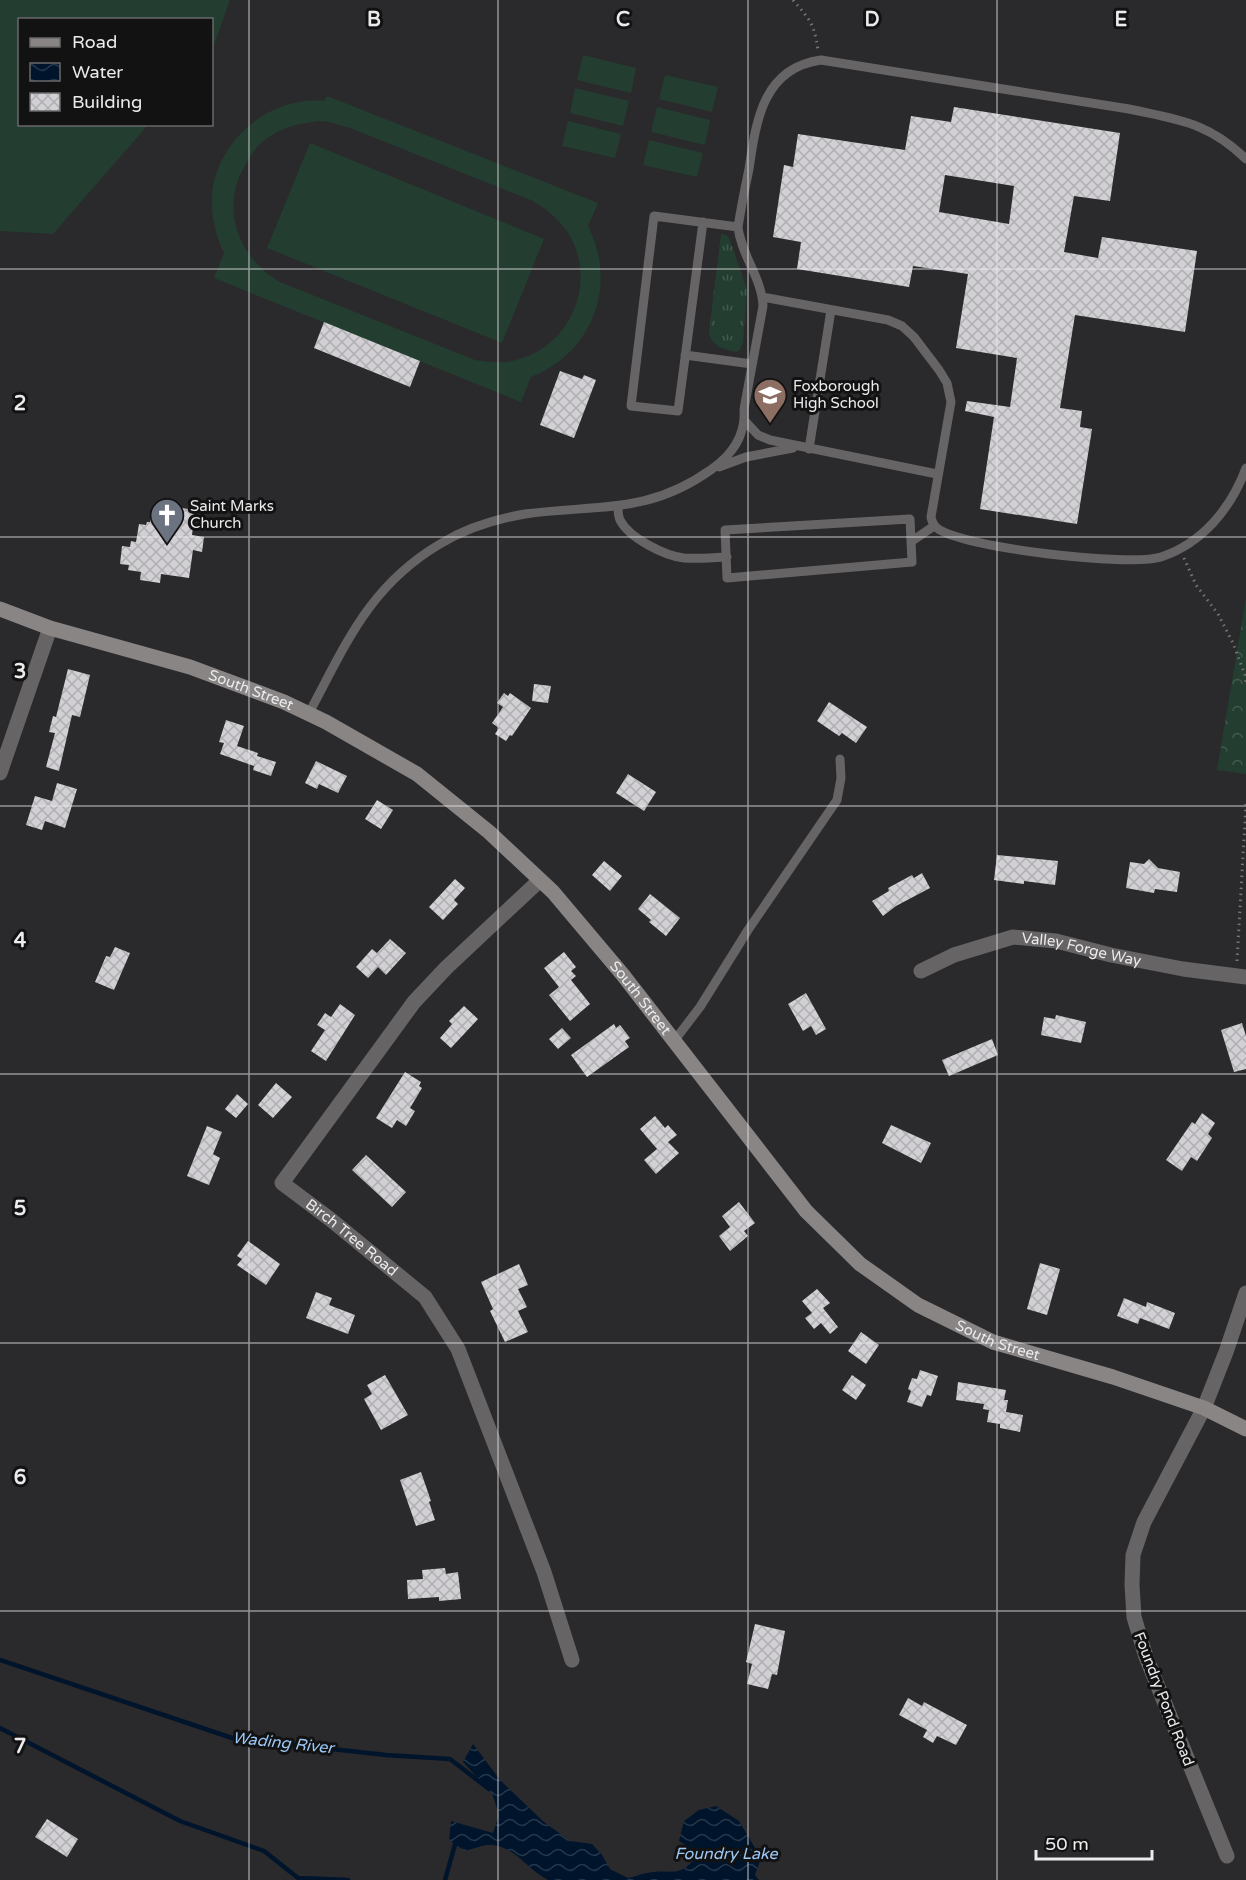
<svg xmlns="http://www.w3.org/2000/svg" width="1246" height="1880" font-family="'Varela Round',sans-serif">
	<defs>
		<pattern id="grass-tufts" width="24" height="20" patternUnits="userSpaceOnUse" patternTransform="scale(1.5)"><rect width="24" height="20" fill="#233e30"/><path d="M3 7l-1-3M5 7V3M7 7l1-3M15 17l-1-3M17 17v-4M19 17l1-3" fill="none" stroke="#435a4e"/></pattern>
		<pattern id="park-crowns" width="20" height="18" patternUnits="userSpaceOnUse" patternTransform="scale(1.5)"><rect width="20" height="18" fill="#233e30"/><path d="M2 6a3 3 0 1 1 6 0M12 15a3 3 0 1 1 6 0" fill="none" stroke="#435a4e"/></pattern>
		<pattern id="water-waves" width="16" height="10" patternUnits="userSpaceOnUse" patternTransform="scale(1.5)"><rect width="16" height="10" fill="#00152c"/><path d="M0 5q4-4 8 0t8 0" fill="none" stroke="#25374b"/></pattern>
		<pattern id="building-cross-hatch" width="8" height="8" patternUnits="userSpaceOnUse" patternTransform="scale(1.5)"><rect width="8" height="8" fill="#d2d0d4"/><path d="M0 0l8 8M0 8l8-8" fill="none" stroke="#afaeb1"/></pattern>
	</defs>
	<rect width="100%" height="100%" fill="#2a292c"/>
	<path fill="url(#grass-tufts)" d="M 721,234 L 726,235 L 729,238 L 747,289 L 743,342 L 740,350 L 736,352 C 723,349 711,346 709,332 Z"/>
	<path fill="url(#park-crowns)" d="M 1246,598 L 1246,774 L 1217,770 Z"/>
	<path fill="#233e30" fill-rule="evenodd" d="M 0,0 L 230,0 L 212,50 L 212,20 L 20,20 L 20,124 L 148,125 L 53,234 L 0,231 Z
		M 583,55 L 636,68 L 631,93 L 577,80 Z
		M 665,75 L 718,87 L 712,112 L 659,99 Z
		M 575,88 L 629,101 L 623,126 L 570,113 Z
		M 327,96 L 598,203 L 588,226 C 618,285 593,353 531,377 L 521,402 L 214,278 L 224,253 C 215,234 211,216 212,195 C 217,140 269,96 324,101 ZM 318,121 L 329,122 L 350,128 L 533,201 C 548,210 561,221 570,236 C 597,284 570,347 516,360 C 503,364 489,362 475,360 L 280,282 C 238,258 219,207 246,164 C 251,155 257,145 266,139 C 282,127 298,124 318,121 Z
		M 657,107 L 710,120 L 705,145 L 651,132 Z
		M 568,121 L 621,134 L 615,158 L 562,146 Z
		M 649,140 L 703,153 L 697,177 L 643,165 Z
		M 310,143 L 544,239 L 502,343 L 267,248 Z"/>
	<path fill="url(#water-waves)" d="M 473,1744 L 501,1781 L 544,1822 L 570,1841 L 592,1844 L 602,1855 L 610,1869 L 628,1878 C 634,1877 641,1874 647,1873 C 674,1868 678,1880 699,1854 L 679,1841 L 684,1821 L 699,1810 L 716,1806 L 739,1821 L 761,1858 L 755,1875 L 759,1880 L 548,1880 C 529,1871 516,1848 493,1845 C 485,1844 473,1849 465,1851 L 449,1840 L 451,1821 L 493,1833 L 499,1815 L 492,1793 L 463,1762 Z"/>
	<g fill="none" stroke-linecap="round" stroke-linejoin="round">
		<path stroke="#00152c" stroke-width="4.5" d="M 0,1660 L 232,1738 L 386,1755 L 450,1759 L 489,1789
			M 0,1728 L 180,1821 L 264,1851 L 298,1878 L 348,1880
			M 445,1880 L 456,1841"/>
	</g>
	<path fill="url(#building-cross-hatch)" fill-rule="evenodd" d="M 954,107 L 1120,133 L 1110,201 L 1074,196 L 1064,252 L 1098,258 L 1102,237 L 1197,251 L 1185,332 L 1075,315 L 1060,408 L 1082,411 L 1080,427 L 1092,429 L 1077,524 L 980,509 L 994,417 L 965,411 L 967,401 L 1010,407 L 1017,358 L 956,348 L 968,274 L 913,266 L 909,287 L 797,269 L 801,242 L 773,237 L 784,165 L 793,167 L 798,134 L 905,150 L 911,116 L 951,122 ZM 945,175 L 1014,186 L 1009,224 L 939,212 Z
		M 324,322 L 420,361 L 410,387 L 314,348 Z
		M 560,371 L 582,379 L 584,375 L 596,380 L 574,438 L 540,425 Z
		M 163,505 L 195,510 L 192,535 L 204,537 L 202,552 L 193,550 L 189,578 L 161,574 L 160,583 L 140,580 L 141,572 L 128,570 L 129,565 L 120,564 L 122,546 L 130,547 L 131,541 L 136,542 L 139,524 L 146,525 L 147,522 L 150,522 L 151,511 L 162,512 Z
		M 68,669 L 90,675 L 80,717 L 72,715 L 59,771 L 46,767 L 55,733 L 49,732 L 53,716 L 56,717 Z
		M 534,684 L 551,686 L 548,703 L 532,701 Z
		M 504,693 L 508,696 L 510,693 L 531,708 L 512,736 L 510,735 L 506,741 L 495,734 L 499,728 L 492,723 L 503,707 L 497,703 Z
		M 829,702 L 867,727 L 856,743 L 842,733 L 839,736 L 817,721 Z
		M 226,720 L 244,726 L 237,746 L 258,753 L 257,756 L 276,762 L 271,776 L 253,770 L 257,756 L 254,766 L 220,754 L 224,743 L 219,742 Z
		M 316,761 L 347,776 L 338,793 L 319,784 L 317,789 L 305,783 Z
		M 628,774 L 656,792 L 644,811 L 616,793 Z
		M 57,783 L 77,789 L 65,828 L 45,821 L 42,830 L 26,825 L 35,796 L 52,801 Z
		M 377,800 L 393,810 L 381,829 L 365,819 Z
		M 997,855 L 1058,861 L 1055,885 L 1024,881 L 1024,884 L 994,880 Z
		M 1149,859 L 1158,868 L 1180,872 L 1177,892 L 1155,889 L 1154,893 L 1126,888 L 1130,862 L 1144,864 Z
		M 604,861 L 622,876 L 610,891 L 592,875 Z
		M 922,873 L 930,888 L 896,906 L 883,916 L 872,901 L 889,891 L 888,888 L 912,875 L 914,878 Z
		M 455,879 L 465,888 L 454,900 L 458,904 L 443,920 L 429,907 Z
		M 650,894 L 680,918 L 666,936 L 649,922 L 651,920 L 638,909 Z
		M 390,939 L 406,953 L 386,975 L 378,967 L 368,978 L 356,967 L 372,949 L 377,953 Z
		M 115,947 L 130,953 L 114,990 L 95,982 L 106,956 L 110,957 Z
		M 564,952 L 576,967 L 571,971 L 576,976 L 571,980 L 590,1004 L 570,1021 L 549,995 L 559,987 L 544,968 Z
		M 806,993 L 826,1029 L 816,1035 L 811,1026 L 803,1031 L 788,1004 Z
		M 340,1004 L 355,1015 L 326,1061 L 311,1051 L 325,1030 L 317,1025 L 325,1013 L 331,1017 Z
		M 464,1006 L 478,1019 L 451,1048 L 440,1038 L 452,1024 L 449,1021 Z
		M 1056,1015 L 1086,1022 L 1081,1043 L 1041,1035 L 1044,1017 L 1055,1019 Z
		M 1242,1023 L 1246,1036 L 1246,1069 L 1234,1072 L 1221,1030 Z
		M 614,1024 L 616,1028 L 620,1025 L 630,1038 L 625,1041 L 629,1047 L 587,1077 L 571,1055 Z
		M 562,1028 L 571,1038 L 558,1049 L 549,1039 Z
		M 992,1039 L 998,1055 L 949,1076 L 942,1060 Z
		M 405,1072 L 421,1082 L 419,1086 L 422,1088 L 410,1108 L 415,1111 L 406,1126 L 397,1120 L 392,1128 L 376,1118 Z
		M 276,1083 L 292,1097 L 273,1118 L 258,1105 Z
		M 237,1094 L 248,1104 L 236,1118 L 225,1109 Z
		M 1202,1113 L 1215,1123 L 1208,1134 L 1212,1138 L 1197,1161 L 1191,1157 L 1182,1171 L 1166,1160 L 1192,1122 L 1195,1124 Z
		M 655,1116 L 665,1128 L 668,1125 L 677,1135 L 668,1142 L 679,1153 L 656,1174 L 644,1160 L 657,1149 L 640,1129 Z
		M 891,1125 L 931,1143 L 921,1163 L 882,1143 Z
		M 207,1126 L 222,1132 L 213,1154 L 220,1158 L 209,1185 L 187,1176 Z
		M 366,1155 L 406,1192 L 392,1207 L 352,1170 Z
		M 739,1202 L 755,1223 L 744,1231 L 748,1236 L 730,1251 L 719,1236 L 730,1227 L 722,1216 Z
		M 248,1241 L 280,1264 L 266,1285 L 237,1265 L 242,1259 L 237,1256 Z
		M 1040,1263 L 1060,1269 L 1047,1315 L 1027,1309 Z
		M 519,1264 L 528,1285 L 518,1289 L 527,1307 L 518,1311 L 528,1332 L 505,1342 L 490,1311 L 493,1309 L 481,1282 Z
		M 817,1289 L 830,1303 L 823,1308 L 838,1327 L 830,1334 L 821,1323 L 814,1329 L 805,1318 L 812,1313 L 802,1301 Z
		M 316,1292 L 332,1298 L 329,1305 L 355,1315 L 348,1334 L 306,1318 Z
		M 1124,1298 L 1146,1307 L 1147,1302 L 1175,1313 L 1169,1329 L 1140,1318 L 1138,1324 L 1117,1316 Z
		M 861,1332 L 879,1345 L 866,1364 L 848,1351 Z
		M 920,1370 L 938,1376 L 931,1396 L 927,1395 L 922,1407 L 907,1402 L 911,1391 L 908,1389 L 912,1378 L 917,1379 Z
		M 385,1375 L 408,1415 L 381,1430 L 364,1399 L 372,1394 L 367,1385 Z
		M 852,1375 L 866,1385 L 856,1400 L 842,1390 Z
		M 958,1382 L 1006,1390 L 1004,1400 L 1008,1400 L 1006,1412 L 1023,1415 L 1020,1432 L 1000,1428 L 1000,1424 L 987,1422 L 989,1410 L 983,1409 L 984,1404 L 956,1400 Z
		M 421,1472 L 431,1501 L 429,1502 L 435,1520 L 416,1526 L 400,1480 Z
		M 445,1568 L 446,1574 L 458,1572 L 461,1599 L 439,1601 L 439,1597 L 408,1599 L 407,1580 L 423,1579 L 422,1570 Z
		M 755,1624 L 785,1631 L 777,1675 L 772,1674 L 768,1689 L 747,1684 L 752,1664 L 746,1662 Z
		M 908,1698 L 922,1706 L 924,1702 L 967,1725 L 956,1745 L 937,1736 L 933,1743 L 923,1737 L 927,1730 L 899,1715 Z
		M 47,1819 L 78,1839 L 67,1857 L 35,1837 Z"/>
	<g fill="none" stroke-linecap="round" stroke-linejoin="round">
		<path stroke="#757477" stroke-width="3" stroke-dasharray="1.5 4.5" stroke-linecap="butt" d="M 793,0 C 810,20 814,23 818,50
			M 1184,558 L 1196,585 L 1218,614 L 1233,643 L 1245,675 L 1246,684
			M 1237,961 L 1246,804"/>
		<path stroke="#666464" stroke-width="9" d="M 703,222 L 678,411 L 631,406 L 654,216 L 738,227
			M 762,297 L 888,320 L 902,326 L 914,337 L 939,370 L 947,383 L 951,402 L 931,517 C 932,522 933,525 937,528 C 962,548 1130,567 1161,557 C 1203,543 1231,508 1246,468
			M 685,355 L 752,364
			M 745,421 L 758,435 L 770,440 L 937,474
			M 809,449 L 831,310
			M 719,467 L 746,457 L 793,448
			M 618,506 C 618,511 618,516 620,520 C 629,538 665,556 684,558 C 698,559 712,558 727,557
			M 910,519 L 912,562 L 727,578 L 725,530 Z
			M 912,541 L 934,526
			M 309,713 C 346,644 369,586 440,544 C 466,528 495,519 525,514 C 598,504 648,515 712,469 C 733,454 746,435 744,409 L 763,306 C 762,278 741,255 738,227 C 741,208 745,188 749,169 C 756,121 763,68 821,60 L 1129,109 C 1179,120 1208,122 1246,159
			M 674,1041 L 700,1007 L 748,930 L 837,800 L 841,778 L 840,759"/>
		<g stroke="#666464" stroke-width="15">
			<path d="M 0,773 L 50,628"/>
			<path id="s1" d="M 540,880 L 446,968 L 414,1002 L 282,1183 L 330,1219 L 425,1297 L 458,1349 L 544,1572 L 572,1660"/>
			<path id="s2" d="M 921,971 L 954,955 L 1013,937 L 1056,941 L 1111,955 L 1183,969 L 1246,977"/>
			<path d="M 1227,1856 L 1146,1657 L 1134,1617 L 1132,1585 L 1133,1555 L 1144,1522 L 1204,1408 L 1226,1352 L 1246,1293"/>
		</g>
		<path stroke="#888584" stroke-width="15" id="s3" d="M 0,609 L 50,628 L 190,667 L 284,702 L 326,722 L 417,774 L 489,832 L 553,892 L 623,975 L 806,1211 L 860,1264 L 918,1305 L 993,1342 L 1113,1377 L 1204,1408 L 1246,1429"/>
	</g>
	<path fill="none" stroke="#ebeaec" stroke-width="1.5" stroke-opacity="0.55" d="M 249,0 L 249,1880M 498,0 L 498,1880M 748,0 L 748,1880M 997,0 L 997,1880M 0,269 L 1246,269M 0,537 L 1246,537M 0,806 L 1246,806M 0,1074 L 1246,1074M 0,1343 L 1246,1343M 0,1611 L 1246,1611"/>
	<defs>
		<symbol id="school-pin" viewBox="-11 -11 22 30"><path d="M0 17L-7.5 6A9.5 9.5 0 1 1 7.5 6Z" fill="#8d6e63" stroke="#121213"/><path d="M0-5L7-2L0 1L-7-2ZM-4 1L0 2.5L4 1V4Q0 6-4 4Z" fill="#fff"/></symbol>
		<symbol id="church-pin" viewBox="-11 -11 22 30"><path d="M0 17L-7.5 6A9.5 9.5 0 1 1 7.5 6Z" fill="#6b7280" stroke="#121213"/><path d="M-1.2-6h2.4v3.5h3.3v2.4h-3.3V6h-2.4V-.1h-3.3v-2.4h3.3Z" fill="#fff"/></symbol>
	</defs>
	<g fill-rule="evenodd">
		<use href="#school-pin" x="751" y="376" width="38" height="52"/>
		<use href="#church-pin" x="148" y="496" width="38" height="52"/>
	</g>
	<g text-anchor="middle" stroke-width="6" stroke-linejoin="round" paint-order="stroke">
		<g font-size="15" fill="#ebeaec" stroke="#121213" text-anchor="start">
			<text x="793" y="391">Foxborough<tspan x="793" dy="17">High School</tspan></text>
			<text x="190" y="511">Saint Marks<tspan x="190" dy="17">Church</tspan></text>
		</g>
		<g font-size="15" fill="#ebeaec" stroke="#121213">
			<text dy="5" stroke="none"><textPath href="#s3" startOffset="264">South Street</textPath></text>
			<text dy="5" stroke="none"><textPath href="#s2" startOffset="168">Valley Forge Way</textPath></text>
			<text dy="5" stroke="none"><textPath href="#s3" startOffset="768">South Street</textPath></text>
			<text dy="5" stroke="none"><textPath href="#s1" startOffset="488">Birch Tree Road</textPath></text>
			<text dy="5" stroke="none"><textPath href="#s3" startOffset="1272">South Street</textPath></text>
			<text transform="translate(1164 1699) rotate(69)" y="5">Foundry Pond Road</text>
		</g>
		<g font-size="16" font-style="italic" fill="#9cc8f6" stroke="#121213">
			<text transform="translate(283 1742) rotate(6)" y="6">Wading River</text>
			<text x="726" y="1859">Foundry Lake</text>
		</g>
	</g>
	<g font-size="20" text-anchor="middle" font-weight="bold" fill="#ebeaec" stroke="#121213" stroke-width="6" stroke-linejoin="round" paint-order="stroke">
		<text x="374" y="26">B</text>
		<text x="623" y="26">C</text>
		<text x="872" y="26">D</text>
		<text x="1121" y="26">E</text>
		<text x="20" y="410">2</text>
		<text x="20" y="678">3</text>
		<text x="20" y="947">4</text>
		<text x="20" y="1215">5</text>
		<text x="20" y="1484">6</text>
		<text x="20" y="1753">7</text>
	</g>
	<rect x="18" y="18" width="195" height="108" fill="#121213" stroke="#69686a" stroke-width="1.5"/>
	<rect x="30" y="38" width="30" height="9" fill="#888584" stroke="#69686a" stroke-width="1.5"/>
	<text x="72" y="48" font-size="18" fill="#ebeaec">Road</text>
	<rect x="30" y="63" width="30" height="18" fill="url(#water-waves)" stroke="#69686a" stroke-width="1.5"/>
	<text x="72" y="78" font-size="18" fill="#ebeaec">Water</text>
	<rect x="30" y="93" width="30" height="18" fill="url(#building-cross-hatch)" stroke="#69686a" stroke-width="1.5"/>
	<text x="72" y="108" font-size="18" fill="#ebeaec">Building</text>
	<path d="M1036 1850v9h116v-9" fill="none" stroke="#ebeaec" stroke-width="3"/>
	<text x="1045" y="1850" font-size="18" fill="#ebeaec" stroke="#121213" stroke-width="4.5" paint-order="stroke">50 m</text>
</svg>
